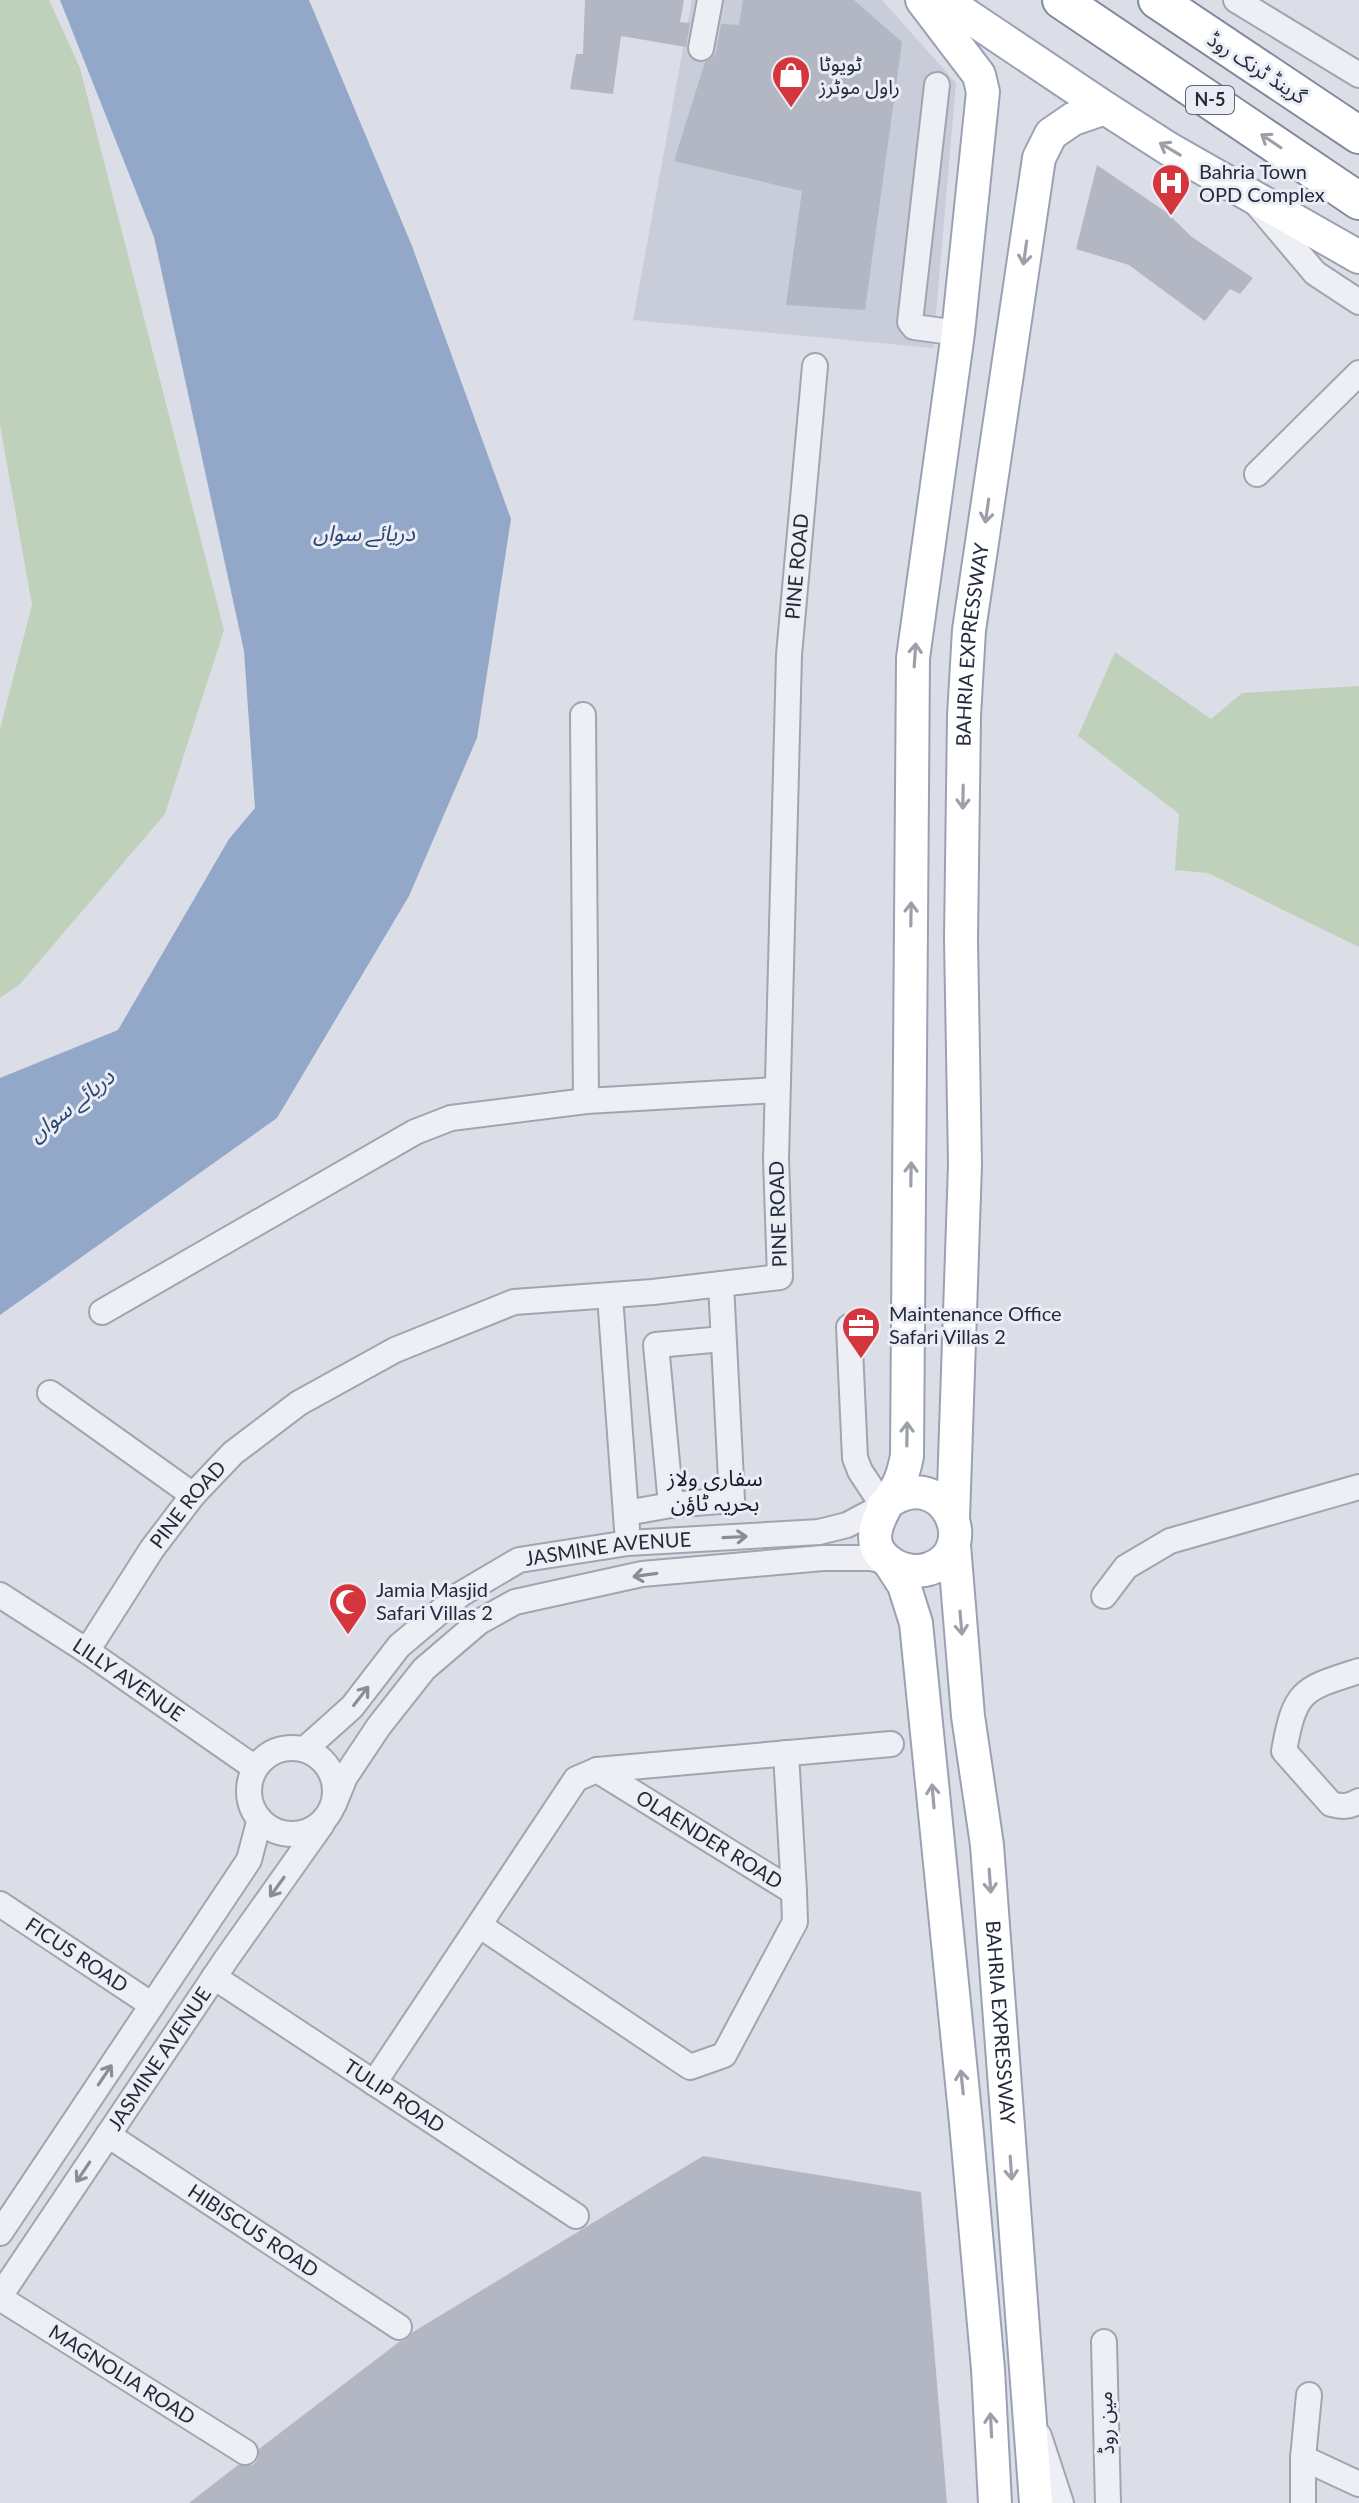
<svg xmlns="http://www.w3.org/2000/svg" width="1359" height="2503" font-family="Lato,'Noto Sans Arabic',sans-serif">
	<rect width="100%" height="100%" fill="#dbdee6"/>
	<path fill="#c9cdd9" d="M 692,0 L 882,0 L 956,83 L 933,348 L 633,320 Z"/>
	<path fill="#bfd1bb" d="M 0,0 L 49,0 L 80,68 L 224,630 L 165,814 L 19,985 L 0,998 L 0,729 L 32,605 L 0,425 Z
		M 1115,652 L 1211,719 L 1242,693 L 1359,686 L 1359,947 L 1208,873 L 1175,870 L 1179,814 L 1078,736 Z"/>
	<path fill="#93a7c9" d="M 60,0 L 309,0 L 412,246 L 511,519 L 477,738 L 409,896 L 277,1118 L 0,1315 L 0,1078 L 118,1030 L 229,839 L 255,808 L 244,651 L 154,237 Z"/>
	<path fill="#b2b7c3" d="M 585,0 L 684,0 L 680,22 L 690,23 L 686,47 L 621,36 L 613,94 L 570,89 L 576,54 L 583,54 Z
		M 743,0 L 854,0 L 902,42 L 865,310 L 786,305 L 802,191 L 674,161 L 705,62 L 712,58 L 716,52 L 721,24 L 739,25 Z
		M 1097,165 L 1166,212 L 1192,237 L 1253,278 L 1240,294 L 1230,289 L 1205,321 L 1129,265 L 1076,249 Z
		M 703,2156 L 921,2192 L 947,2503 L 189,2503 L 238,2465 L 253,2465 L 258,2459 L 259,2449 L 399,2342 L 406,2340 L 413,2332 Z"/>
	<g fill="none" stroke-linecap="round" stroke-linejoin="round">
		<defs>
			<g id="minor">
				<path d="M 1236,0 L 1359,75"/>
				<path d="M 701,48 L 710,0"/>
				<path d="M 937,85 L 910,322 L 914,327 L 958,333"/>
				<path d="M 1255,202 L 1315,273 L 1359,302"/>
				<path d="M 1257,474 L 1359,373"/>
				<path d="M 583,715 L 586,1101"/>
				<path d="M 610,1296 L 627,1529"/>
				<path d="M 102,1312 L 415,1132 L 451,1118 L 586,1101 L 777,1090"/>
				<path d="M 50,1393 L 193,1495"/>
				<path d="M 671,1505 L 656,1345 L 723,1339"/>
				<path d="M 626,1513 L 671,1505 L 732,1500 L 721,1284"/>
				<path id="s1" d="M 0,1595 L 87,1651 L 255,1768"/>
				<path d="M 1104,1596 L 1126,1567 L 1170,1541 L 1359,1487"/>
				<path id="s2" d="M 87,1651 L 152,1549 L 193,1495 L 233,1453 L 299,1403 L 395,1350 L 514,1302 L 653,1292 L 780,1277 L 776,1159 L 789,655 L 815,366"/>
				<path d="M 1359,1671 C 1303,1689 1295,1689 1284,1751 L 1331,1804 C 1342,1807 1349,1807 1359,1801"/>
				<circle cx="292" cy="1791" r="43"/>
				<path id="s3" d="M 305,1749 L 352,1707 L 399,1646 L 461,1594 L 519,1560 L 628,1543 L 819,1532 L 847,1525 L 883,1506 L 860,1471 L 855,1458 L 849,1327"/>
				<path d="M 786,1753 L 794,1892"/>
				<path d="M 597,1770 L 891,1744"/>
				<path d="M 334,1804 L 345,1777 L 379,1726 L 424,1669 L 479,1622 L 515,1602 L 642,1574 L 823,1558 L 871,1558 L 889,1562"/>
				<path id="s4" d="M 0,1904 L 152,2005"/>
				<path id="s5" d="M 214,1977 L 576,2216"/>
				<path id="s6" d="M 374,2083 L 576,1779 L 597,1770 L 794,1892 L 795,1922 L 724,2055 L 690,2067 L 479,1925"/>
				<path id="s7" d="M 108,2135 L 399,2327"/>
				<path d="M 0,2233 L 249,1860 L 259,1822"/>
				<path id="s8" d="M 0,2296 L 227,1958 L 322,1824"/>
				<path id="s9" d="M 0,2298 L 245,2452"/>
				<path d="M 1104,2342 L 1108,2503"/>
				<path d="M 1039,2436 L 1061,2503"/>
				<path d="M 1303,2458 L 1359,2484"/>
				<path d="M 1303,2503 L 1303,2458 L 1309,2395"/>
			</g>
			<g id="major">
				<path d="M 944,0 L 1105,108"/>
				<path d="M 883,1506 C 942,1458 985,1550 929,1569 C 916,1573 905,1571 894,1565 C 856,1543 885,1509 898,1485 C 903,1476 905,1466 907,1456 L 913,658 L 958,333 L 983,92 L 979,75 L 922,0"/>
				<path id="s10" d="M 953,1518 L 965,1165 L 961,939 L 964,716 L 969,630 L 1039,158 L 1051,134 L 1073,119 L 1105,108 L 1169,149 L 1359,257"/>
				<path id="s11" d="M 954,1545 L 968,1716 L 987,1845 L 1036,2503"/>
				<path d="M 889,1562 L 904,1585 L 916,1623 L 966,2123 L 988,2369 L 995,2503"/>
			</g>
			<path id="highway" d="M 1061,0 L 1359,201
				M 1157,0 L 1359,135"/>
		</defs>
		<use href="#minor" stroke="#a0a5b0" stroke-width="28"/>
		<use href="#major" stroke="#9aa1b3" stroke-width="36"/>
		<use href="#highway" stroke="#828a9e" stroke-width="40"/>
		<use href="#minor" stroke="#eeeff5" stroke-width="24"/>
		<use href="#major" stroke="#fff" stroke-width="32"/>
		<use href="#highway" stroke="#fff" stroke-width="36"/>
	</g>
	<defs><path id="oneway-shaft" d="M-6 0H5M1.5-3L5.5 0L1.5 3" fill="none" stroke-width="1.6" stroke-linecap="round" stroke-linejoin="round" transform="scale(2)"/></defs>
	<g stroke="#9ca0a8">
		<use href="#oneway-shaft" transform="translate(1271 141) rotate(-146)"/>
		<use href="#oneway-shaft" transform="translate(1170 149) rotate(-149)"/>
		<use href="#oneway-shaft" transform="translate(1025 253) rotate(98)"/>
		<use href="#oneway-shaft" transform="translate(987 511) rotate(98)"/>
		<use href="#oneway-shaft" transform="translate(915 655) rotate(-86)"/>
		<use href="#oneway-shaft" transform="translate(963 797) rotate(91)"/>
		<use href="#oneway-shaft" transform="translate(911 914) rotate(-89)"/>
		<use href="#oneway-shaft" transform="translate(911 1174) rotate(-89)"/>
		<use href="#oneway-shaft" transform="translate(907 1434) rotate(-89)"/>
		<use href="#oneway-shaft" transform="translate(961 1623) rotate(85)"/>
		<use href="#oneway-shaft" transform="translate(933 1796) rotate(-95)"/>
		<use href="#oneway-shaft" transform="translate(990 1881) rotate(86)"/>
		<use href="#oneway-shaft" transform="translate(962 2082) rotate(-96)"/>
		<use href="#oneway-shaft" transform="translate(1011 2168) rotate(86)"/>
		<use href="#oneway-shaft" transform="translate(991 2425) rotate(-93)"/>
	</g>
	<g stroke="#898d99">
		<use href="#oneway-shaft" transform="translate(735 1537) rotate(-3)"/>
		<use href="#oneway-shaft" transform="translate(645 1575) rotate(172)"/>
		<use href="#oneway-shaft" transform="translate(361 1696) rotate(-52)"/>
		<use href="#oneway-shaft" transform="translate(277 1887) rotate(126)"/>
		<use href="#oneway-shaft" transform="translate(105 2075) rotate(-56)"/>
		<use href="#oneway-shaft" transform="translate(83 2172) rotate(124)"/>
	</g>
	<defs>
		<symbol id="shop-pin" viewBox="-11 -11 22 30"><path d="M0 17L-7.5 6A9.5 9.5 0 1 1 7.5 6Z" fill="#d5363d" stroke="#eaedf4"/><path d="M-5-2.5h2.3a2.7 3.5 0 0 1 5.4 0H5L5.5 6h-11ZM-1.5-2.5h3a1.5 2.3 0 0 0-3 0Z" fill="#fff"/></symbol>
		<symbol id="hospital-pin" viewBox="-11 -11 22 30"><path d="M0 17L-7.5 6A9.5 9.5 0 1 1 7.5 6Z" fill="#d5363d" stroke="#eaedf4"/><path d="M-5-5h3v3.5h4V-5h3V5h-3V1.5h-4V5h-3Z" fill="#fff"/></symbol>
		<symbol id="office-pin" viewBox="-11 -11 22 30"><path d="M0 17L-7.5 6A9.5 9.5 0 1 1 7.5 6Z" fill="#d5363d" stroke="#eaedf4"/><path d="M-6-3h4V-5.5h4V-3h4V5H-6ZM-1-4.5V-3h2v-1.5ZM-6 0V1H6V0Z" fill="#fff"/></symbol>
		<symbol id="mosque-pin" viewBox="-11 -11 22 30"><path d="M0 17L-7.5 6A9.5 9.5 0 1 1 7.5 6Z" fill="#d5363d" stroke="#eaedf4"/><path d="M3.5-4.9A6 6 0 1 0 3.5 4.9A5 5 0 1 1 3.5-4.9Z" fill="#fff"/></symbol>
	</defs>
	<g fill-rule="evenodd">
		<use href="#shop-pin" x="769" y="53" width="44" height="60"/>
		<use href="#hospital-pin" x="1149" y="161" width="44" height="60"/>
		<use href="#office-pin" x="839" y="1304" width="44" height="60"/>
		<use href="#mosque-pin" x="326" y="1580" width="44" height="60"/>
	</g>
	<g text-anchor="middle" stroke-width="6" stroke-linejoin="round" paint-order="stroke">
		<rect fill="#eaedf4" stroke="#5f6574" stroke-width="2" x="1186" y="86" width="48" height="28" rx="6"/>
		<g font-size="18" font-weight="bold" fill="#242b3d">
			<text x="1210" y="106">N-5</text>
		</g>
		<g font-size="20" fill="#242b3d" stroke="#eaedf4" text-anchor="start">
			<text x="819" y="71">ٹویوٹا<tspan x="819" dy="23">راول موٹرز</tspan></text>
			<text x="1199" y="179">Bahria Town<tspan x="1199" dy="23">OPD Complex</tspan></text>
			<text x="889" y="1321">Maintenance Office<tspan x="889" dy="23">Safari Villas 2</tspan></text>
			<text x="376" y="1597">Jamia Masjid<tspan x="376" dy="23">Safari Villas 2</tspan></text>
		</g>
		<g font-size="20" fill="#242b3d" stroke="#eaedf4">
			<text transform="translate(1257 68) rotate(33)" y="7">گرینڈ ٹرنک روڈ</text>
			<text dy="7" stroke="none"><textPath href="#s2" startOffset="1546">PINE ROAD</textPath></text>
			<text dy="7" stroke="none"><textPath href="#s10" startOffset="874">BAHRIA EXPRESSWAY</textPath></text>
			<text transform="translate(778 1214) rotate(-92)" y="7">PINE ROAD</text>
			<text dy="7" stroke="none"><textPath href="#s2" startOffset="178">PINE ROAD</textPath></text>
			<text dy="7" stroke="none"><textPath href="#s3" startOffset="378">JASMINE AVENUE</textPath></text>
			<text dy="7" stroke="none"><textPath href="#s1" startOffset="154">LILLY AVENUE</textPath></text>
			<text dy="7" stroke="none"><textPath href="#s6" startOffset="520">OLAENDER ROAD</textPath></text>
			<text dy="7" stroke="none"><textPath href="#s4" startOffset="92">FICUS ROAD</textPath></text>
			<text dy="7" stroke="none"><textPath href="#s11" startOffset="480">BAHRIA EXPRESSWAY</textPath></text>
			<text dy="7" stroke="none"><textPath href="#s8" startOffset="286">JASMINE AVENUE</textPath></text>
			<text dy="7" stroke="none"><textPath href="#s5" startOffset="216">TULIP ROAD</textPath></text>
			<text dy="7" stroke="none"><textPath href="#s7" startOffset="174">HIBISCUS ROAD</textPath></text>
			<text dy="7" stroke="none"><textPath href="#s9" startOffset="144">MAGNOLIA ROAD</textPath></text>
			<text transform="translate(1106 2423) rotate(-92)" y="7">مین روڈ</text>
		</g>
		<g font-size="22" font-style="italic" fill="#2d4473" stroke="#eaedf4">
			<text x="364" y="541">دریائے سواں</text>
			<text transform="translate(71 1105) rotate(-38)" y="8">دریائے سواں</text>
		</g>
		<g font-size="22" fill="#171c2d" stroke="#eaedf4">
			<text x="715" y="1486">سفاری ولاز<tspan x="715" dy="25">بحریہ ٹاؤن</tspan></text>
		</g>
	</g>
</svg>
